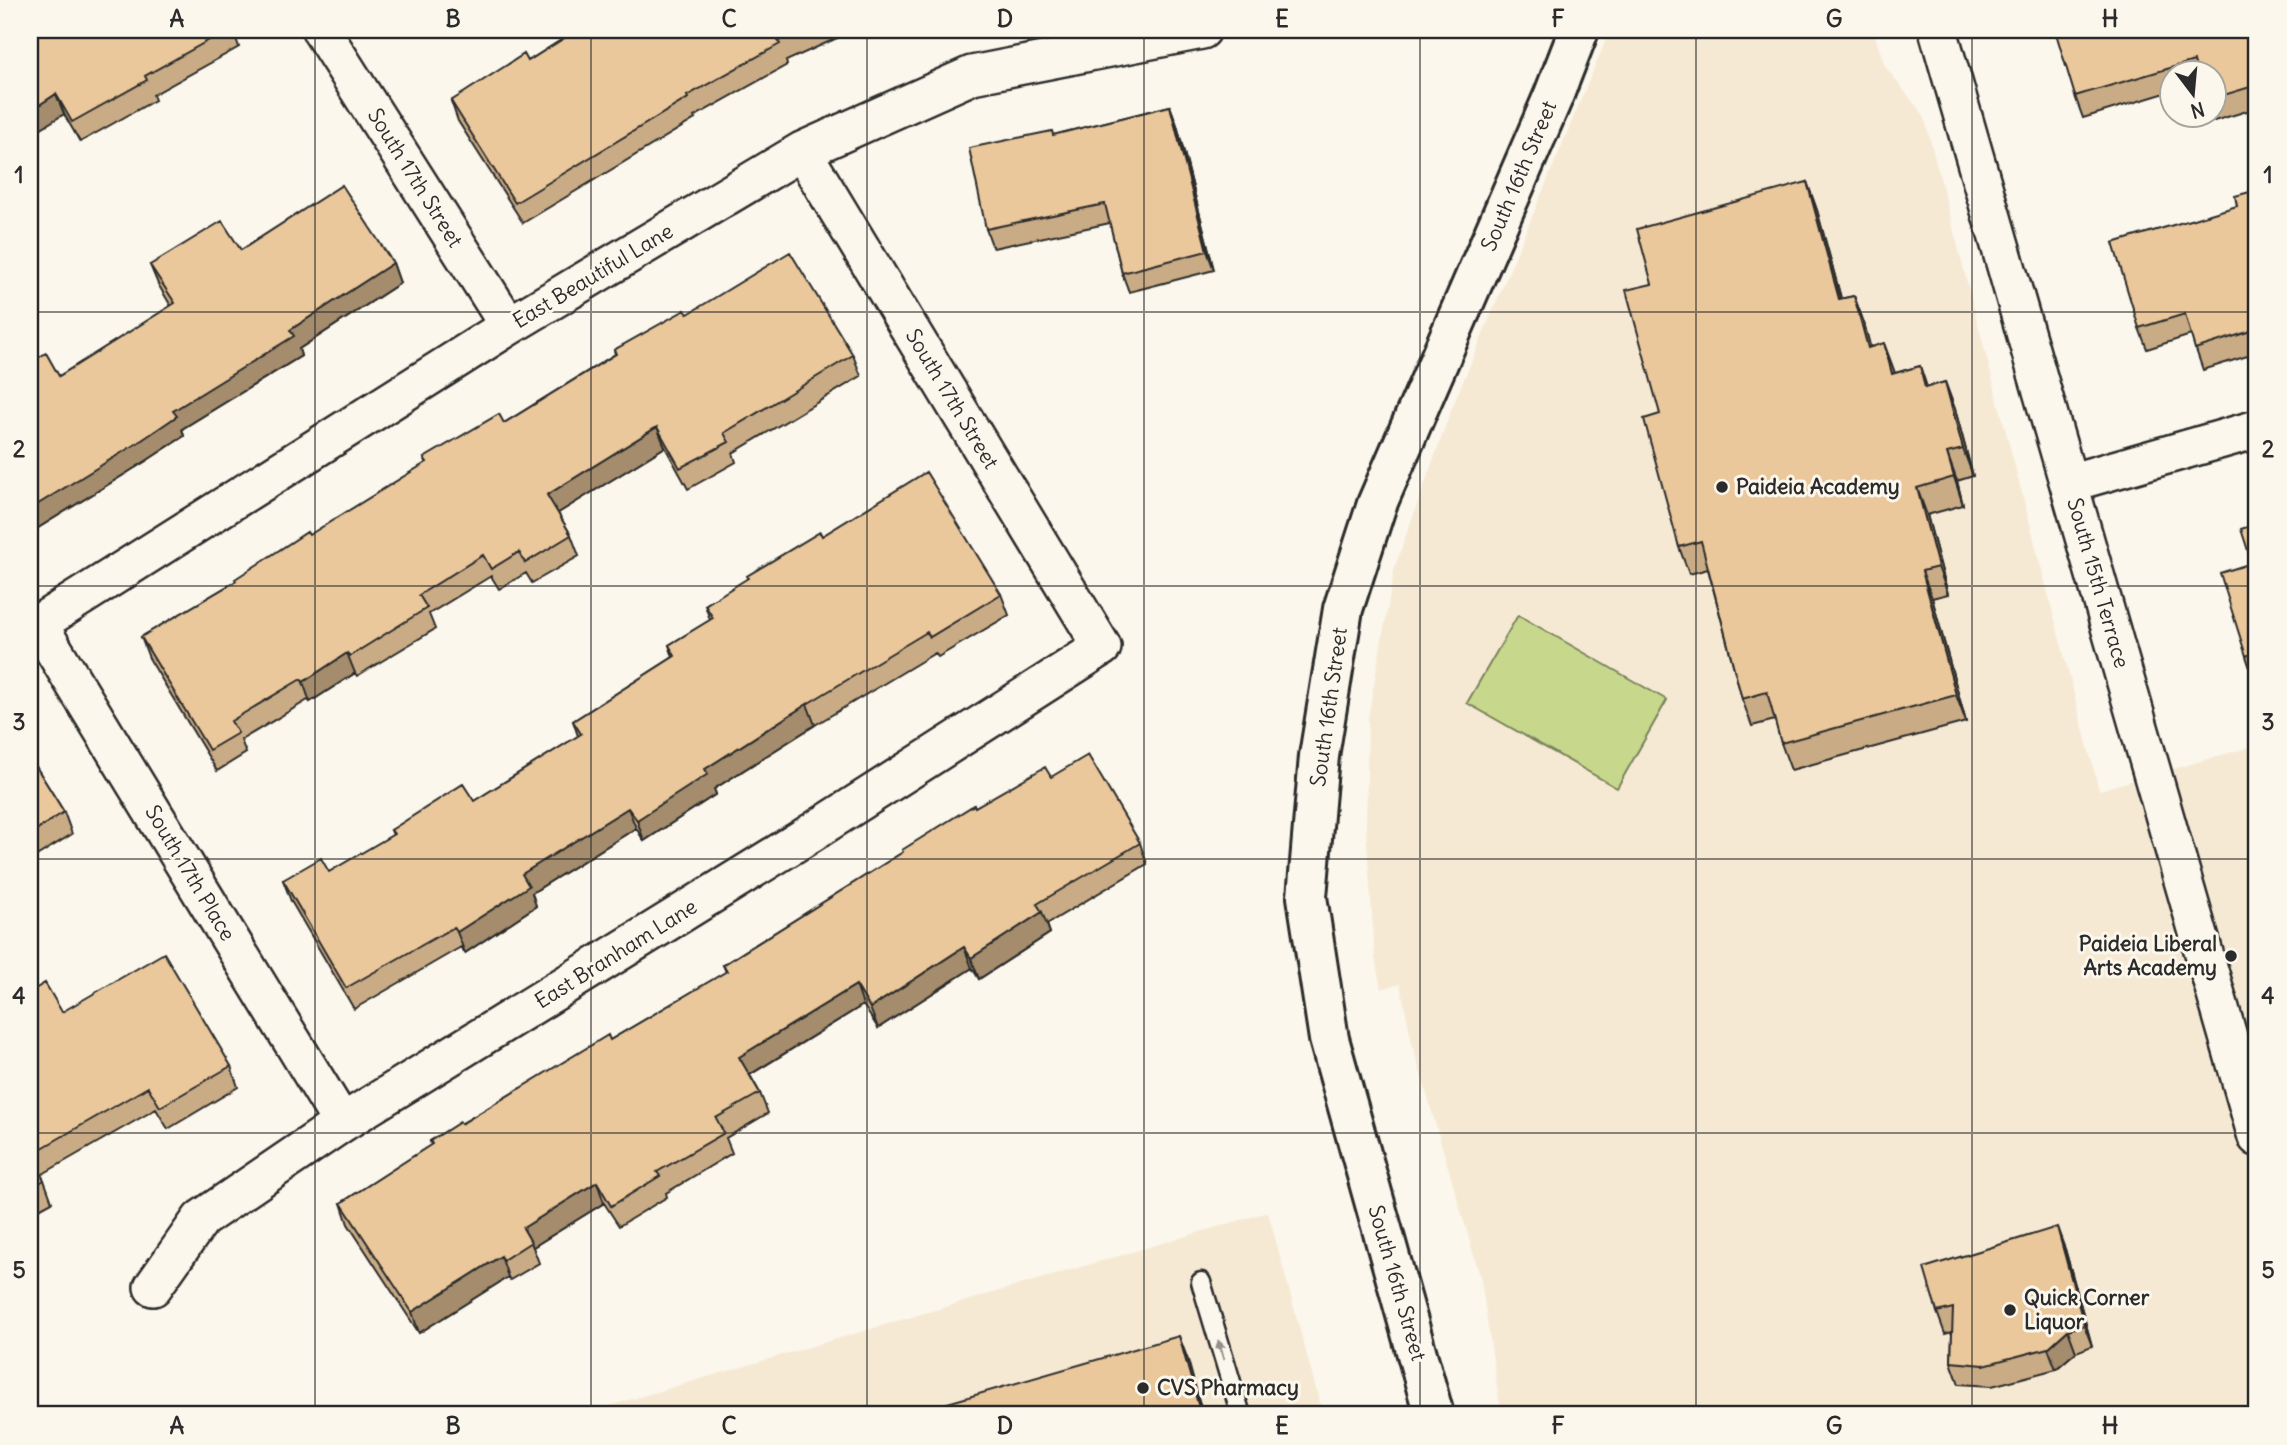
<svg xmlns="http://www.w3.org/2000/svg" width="2287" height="1445" font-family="Delius,sans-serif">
	<rect width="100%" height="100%" fill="#fbf7ec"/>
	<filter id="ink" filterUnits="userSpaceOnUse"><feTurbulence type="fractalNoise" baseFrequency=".0143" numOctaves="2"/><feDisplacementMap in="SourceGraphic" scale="14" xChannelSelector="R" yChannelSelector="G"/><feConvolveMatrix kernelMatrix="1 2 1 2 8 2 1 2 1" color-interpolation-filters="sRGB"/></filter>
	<g filter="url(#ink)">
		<path fill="#f6e9d4" d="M 1610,30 L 1873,30 L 1885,66 L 1924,116 L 2099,790 L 2257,745 L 2257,1415 L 1504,1415 L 1499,1400 L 1481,1280 L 1413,1047 L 1400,984 L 1381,989 L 1375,958 L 1366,829 L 1368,718 L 1395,566 L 1452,408 Z
			M 1268,1212 L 1323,1415 L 578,1415 Z"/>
		<path fill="#c7d88c" stroke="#79825c" stroke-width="2" d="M 1518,615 L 1667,700 L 1617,788 L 1467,703 Z"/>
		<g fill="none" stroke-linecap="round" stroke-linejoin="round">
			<defs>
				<path id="service" d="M 1201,1282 L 1241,1415"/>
				<path id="minor" d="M 321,30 L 509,326
					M 1938,30 L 2257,1137
					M 2069,483 L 2257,429
					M 38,624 L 342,1123
					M 30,629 L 509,326 L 802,151 L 972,75 L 1202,30
					M 153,1287 L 201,1219 L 342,1123 L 800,840 L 1102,647 L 802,151"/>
				<path id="secondary" d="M 1434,1415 L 1329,1039 L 1307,897 L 1319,756 L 1343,609 L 1377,504 L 1553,97 L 1579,30"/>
			</defs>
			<use href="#service" stroke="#2b2b2b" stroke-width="23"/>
			<use href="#minor" stroke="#2b2b2b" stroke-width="42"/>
			<use href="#secondary" stroke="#2b2b2b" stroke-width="44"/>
			<use href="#service" stroke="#fbf7ec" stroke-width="18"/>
			<use href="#minor" stroke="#fbf7ec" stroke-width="37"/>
			<use href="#secondary" stroke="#fbf7ec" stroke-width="38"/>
		</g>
		<path fill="#c9ac86" stroke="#2b2b2b" stroke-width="2" d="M 30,30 L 233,30 L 239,47 L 153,95 L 155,100 L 80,142 L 64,114 Z
			M 577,30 L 855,30 L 786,61 L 787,65 L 694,117 L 695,119 L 523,223 L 458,121 L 451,101 L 528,61 Z
			M 2257,30 L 2257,108 L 2214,121 L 2212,116 L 2214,116 L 2214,74 L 2172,74 L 2172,91 L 2083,118 L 2075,96 Z
			M 1170,106 L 1177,125 L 1214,270 L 1129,292 L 1122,273 L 1110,223 L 993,248 L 986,229 L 1054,135 Z
			M 1807,182 L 1817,210 L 1841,299 L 1854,296 L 1864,323 L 1870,347 L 1895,373 L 1920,366 L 1927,387 L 1945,382 L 1955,409 L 1973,476 L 1957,481 L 1963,505 L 1927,515 L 1948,594 L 1932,598 L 1966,722 L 1791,770 L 1781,743 L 1775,720 L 1752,726 L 1742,699 L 1708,569 L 1689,574 L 1679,547 L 1660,414 L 1652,284 Z
			M 2257,190 L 2257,353 L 2203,370 L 2191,335 L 2147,349 L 2139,328 L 2237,206 Z
			M 241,250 L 393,263 L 400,283 L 299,349 L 301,356 L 182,429 L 184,436 L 146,461 L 30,533 L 59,376 L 171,306 L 158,284 L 150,265 Z
			M 688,314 L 853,355 L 861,376 L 733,453 L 736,462 L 688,489 L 665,447 L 558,513 L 571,535 L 579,556 L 532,583 L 526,573 L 499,589 L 491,576 L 429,614 L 435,629 L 357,676 L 355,673 L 310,702 L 308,700 L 241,740 L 246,753 L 217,771 L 149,658 L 141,637 L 236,581 L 426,463 L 424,458 L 504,423 L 615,354 L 614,350 Z
			M 2257,524 L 2257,676 L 2253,677 L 2246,656 L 2252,563 Z
			M 822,536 L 1001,594 L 1009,615 L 938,657 L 935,653 L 815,725 L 714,789 L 716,794 L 644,841 L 636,828 L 532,893 L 536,906 L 465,953 L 461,947 L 354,1009 L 291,901 L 283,880 L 329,872 L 393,835 L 391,830 L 474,801 L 578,736 L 573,721 L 673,657 L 669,645 L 710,620 L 705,605 Z
			M 30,757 L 64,812 L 72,834 L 30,860 Z
			M 1051,777 L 1140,843 L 1147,864 L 1047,924 L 1050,933 L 979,979 L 972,968 L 878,1028 L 863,1005 L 750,1075 L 760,1093 L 768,1113 L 726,1138 L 732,1153 L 666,1193 L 667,1197 L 619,1226 L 604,1203 L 533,1247 L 539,1263 L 510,1280 L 508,1277 L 419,1333 L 348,1224 L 341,1203 L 431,1145 L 430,1141 L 610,1040 L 726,972 L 723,965 L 975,807 Z
			M 30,992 L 62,1012 L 231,1066 L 238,1087 L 168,1129 L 156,1109 L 41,1175 L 44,1180 L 52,1202 L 30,1214 Z
			M 2065,1249 L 2092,1346 L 2076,1352 L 2056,1369 L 1992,1386 L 1959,1384 L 1951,1362 L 1952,1332 L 1945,1334 L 1937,1312 Z"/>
		<path fill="#a48c6d" stroke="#2b2b2b" stroke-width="2" d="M 56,94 L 64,114 L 30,135 L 30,111 Z
			M 1170,106 L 1177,125 L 1214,270 L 1207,251 Z
			M 1807,182 L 1817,210 L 1849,327 L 1839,299 Z
			M 393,263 L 400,283 L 299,349 L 301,356 L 182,429 L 184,436 L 146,461 L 30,533 L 30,509 L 290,330 Z
			M 1854,296 L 1864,323 L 1878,375 L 1868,348 Z
			M 1884,343 L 1894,370 L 1902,401 L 1892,374 Z
			M 1945,382 L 1955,409 L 1973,476 L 1963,449 Z
			M 657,427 L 665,447 L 555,515 L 547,495 Z
			M 1947,453 L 1957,481 L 1963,505 L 1954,477 Z
			M 1917,488 L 1927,515 L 1948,594 L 1938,567 Z
			M 1922,571 L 1932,598 L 1966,722 L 1956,695 Z
			M 347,653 L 355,673 L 310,702 L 303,682 Z
			M 807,704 L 815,725 L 714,789 L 716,794 L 644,841 L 637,820 L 705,769 Z
			M 628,808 L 636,828 L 532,893 L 536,906 L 465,953 L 457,932 L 522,874 Z
			M 1042,912 L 1050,933 L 979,979 L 971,958 Z
			M 964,947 L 972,968 L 878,1028 L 870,1008 Z
			M 856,985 L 863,1005 L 746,1077 L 739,1057 Z
			M 597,1182 L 604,1203 L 533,1247 L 523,1228 Z
			M 2057,1227 L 2065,1249 L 2092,1346 L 2084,1325 Z
			M 501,1256 L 508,1277 L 419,1333 L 412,1312 Z
			M 2068,1330 L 2076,1352 L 2056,1369 L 2048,1348 Z
			M 1179,1336 L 1188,1360 L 1203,1415 L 1201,1415 Z"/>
		<path fill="#eac89c" stroke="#2b2b2b" stroke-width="2" d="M 30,30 L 227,30 L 145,76 L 147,80 L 72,122 L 56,94 L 30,111 Z
			M 577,30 L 802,30 L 778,41 L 780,44 L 687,96 L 688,98 L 515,203 L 451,101 L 524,54 L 528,61 Z
			M 2055,30 L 2257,30 L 2257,85 L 2214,98 L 2214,74 L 2198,74 L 2194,61 L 2075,96 Z
			M 1170,106 L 1207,251 L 1122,273 L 1105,204 L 986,229 L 969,148 L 1052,131 L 1053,135 Z
			M 1807,182 L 1839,299 L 1854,296 L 1868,348 L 1884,343 L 1892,374 L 1920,366 L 1925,388 L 1945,382 L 1963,449 L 1947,453 L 1954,477 L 1917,488 L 1938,567 L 1922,571 L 1956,695 L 1781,743 L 1767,692 L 1742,699 L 1701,541 L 1679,547 L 1644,419 L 1660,414 L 1626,290 L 1652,284 L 1637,229 Z
			M 342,185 L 393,263 L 290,330 L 294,336 L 173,411 L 177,416 L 139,442 L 30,509 L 30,363 L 46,353 L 59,376 L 175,303 L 150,265 L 222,221 L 241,250 Z
			M 2257,190 L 2257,329 L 2195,349 L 2185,314 L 2139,328 L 2113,243 L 2237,206 L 2235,196 Z
			M 790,252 L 853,355 L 724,433 L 729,442 L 680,468 L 657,427 L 547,495 L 571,535 L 525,563 L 519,552 L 491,569 L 483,555 L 419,595 L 427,608 L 350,656 L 347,653 L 303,682 L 301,679 L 231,721 L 238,733 L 209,750 L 141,637 L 236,581 L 235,579 L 307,532 L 309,535 L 427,462 L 424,458 L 499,414 L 504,423 L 616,354 L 614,350 L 685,310 L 688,314 Z
			M 926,472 L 1001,594 L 930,637 L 927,632 L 807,704 L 705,769 L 708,774 L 637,820 L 628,808 L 522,874 L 529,886 L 457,932 L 454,927 L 346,988 L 283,880 L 321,858 L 329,872 L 394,834 L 391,830 L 463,784 L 474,801 L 581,734 L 573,721 L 675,656 L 669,645 L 713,618 L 705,605 L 748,578 L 747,576 L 820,532 L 822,536 Z
			M 2257,488 L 2257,518 L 2249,490 Z
			M 2257,524 L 2257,652 L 2246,656 L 2220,573 L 2252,563 L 2241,529 Z
			M 1088,755 L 1140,843 L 1037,904 L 1042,912 L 971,958 L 964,947 L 870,1008 L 856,985 L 739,1057 L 760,1093 L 716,1118 L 724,1133 L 657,1172 L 660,1176 L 611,1206 L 597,1182 L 523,1228 L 531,1242 L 503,1260 L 501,1256 L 412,1312 L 341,1203 L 432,1144 L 430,1141 L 460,1122 L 461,1124 L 608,1035 L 610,1040 L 727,971 L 723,965 L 903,852 L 902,850 L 974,805 L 975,807 L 1045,767 L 1051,777 Z
			M 30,757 L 64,812 L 30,834 Z
			M 164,953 L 231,1066 L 160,1107 L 148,1087 L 30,1155 L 44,1180 L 30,1189 L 30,992 L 45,983 L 62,1012 Z
			M 2057,1227 L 2084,1325 L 2068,1330 L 2048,1348 L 1984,1365 L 1951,1362 L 1953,1308 L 1937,1312 L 1924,1268 Z
			M 1179,1336 L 1201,1415 L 921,1415 L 920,1411 Z"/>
		<defs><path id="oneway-solid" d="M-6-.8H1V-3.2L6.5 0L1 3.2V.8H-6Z" transform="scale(1.75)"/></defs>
		<use fill="#93918c" href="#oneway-solid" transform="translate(1221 1350) rotate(-106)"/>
	</g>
	<path fill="none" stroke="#2b2b2b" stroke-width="2" stroke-opacity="0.55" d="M 315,30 L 315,1415M 591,30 L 591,1415M 867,30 L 867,1415M 1144,30 L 1144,1415M 1420,30 L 1420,1415M 1696,30 L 1696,1415M 1972,30 L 1972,1415M 30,312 L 2257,312M 30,586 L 2257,586M 30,859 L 2257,859M 30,1133 L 2257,1133"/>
	<g fill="#2b2b2b" stroke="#fbf7ec" stroke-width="2.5">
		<circle cx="1722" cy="487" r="7"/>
		<circle cx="2231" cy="956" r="7"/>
		<circle cx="2010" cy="1310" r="7"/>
		<circle cx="1143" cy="1388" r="7"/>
	</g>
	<g text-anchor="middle" stroke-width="6" stroke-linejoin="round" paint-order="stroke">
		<g font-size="21" fill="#2b2b2b" stroke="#fbf7ec">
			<text transform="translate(1519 176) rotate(-67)" y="7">South 16th Street</text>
			<text transform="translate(415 178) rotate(58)" y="7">South 17th Street</text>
			<text transform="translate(593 276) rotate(-31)" y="7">East Beautiful Lane</text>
			<text transform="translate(952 399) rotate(59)" y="7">South 17th Street</text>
			<text transform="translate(2098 583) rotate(74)" y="7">South 15th Terrace</text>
			<text transform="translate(1329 707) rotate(-82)" y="7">South 16th Street</text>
			<text transform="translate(190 873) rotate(59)" y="7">South 17th Place</text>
			<text transform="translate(616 954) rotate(-32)" y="7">East Branham Lane</text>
			<text transform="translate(1397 1283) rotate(74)" y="7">South 16th Street</text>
		</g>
		<g font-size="21" font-weight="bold" fill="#2b2b2b" stroke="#fbf7ec" text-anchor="start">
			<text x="1736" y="494">Paideia Academy</text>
			<text x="2217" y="951" text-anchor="end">Paideia Liberal<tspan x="2217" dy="24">Arts Academy</tspan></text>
			<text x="2024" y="1305">Quick Corner<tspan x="2024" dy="24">Liquor</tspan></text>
			<text x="1157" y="1395">CVS Pharmacy</text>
		</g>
	</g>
	<rect width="2287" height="1445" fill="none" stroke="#fbf7ec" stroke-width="77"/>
	<g transform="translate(2193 94) rotate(164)"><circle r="33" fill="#fbf7ec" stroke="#a8a59f" stroke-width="2"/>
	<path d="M0-5L12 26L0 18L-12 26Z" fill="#2b2b2b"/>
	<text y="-10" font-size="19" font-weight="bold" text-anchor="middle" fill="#2b2b2b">N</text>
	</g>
	<rect x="38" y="38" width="2210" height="1368" fill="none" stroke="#2b2b2b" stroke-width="2.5"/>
	<g font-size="23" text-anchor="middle" font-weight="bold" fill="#2b2b2b">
		<text x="177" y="27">A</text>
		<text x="453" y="27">B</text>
		<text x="729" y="27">C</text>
		<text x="1005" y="27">D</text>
		<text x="1282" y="27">E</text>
		<text x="1558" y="27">F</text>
		<text x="1834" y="27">G</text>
		<text x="2110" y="27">H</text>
		<text x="19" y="183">1</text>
		<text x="2268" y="183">1</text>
		<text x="19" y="457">2</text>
		<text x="2268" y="457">2</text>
		<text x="19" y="730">3</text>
		<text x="2268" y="730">3</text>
		<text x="19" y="1004">4</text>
		<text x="2268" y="1004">4</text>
		<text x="19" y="1278">5</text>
		<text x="2268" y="1278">5</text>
		<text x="177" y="1434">A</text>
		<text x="453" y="1434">B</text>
		<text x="729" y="1434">C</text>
		<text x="1005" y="1434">D</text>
		<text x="1282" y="1434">E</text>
		<text x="1558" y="1434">F</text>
		<text x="1834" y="1434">G</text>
		<text x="2110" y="1434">H</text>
	</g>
</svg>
